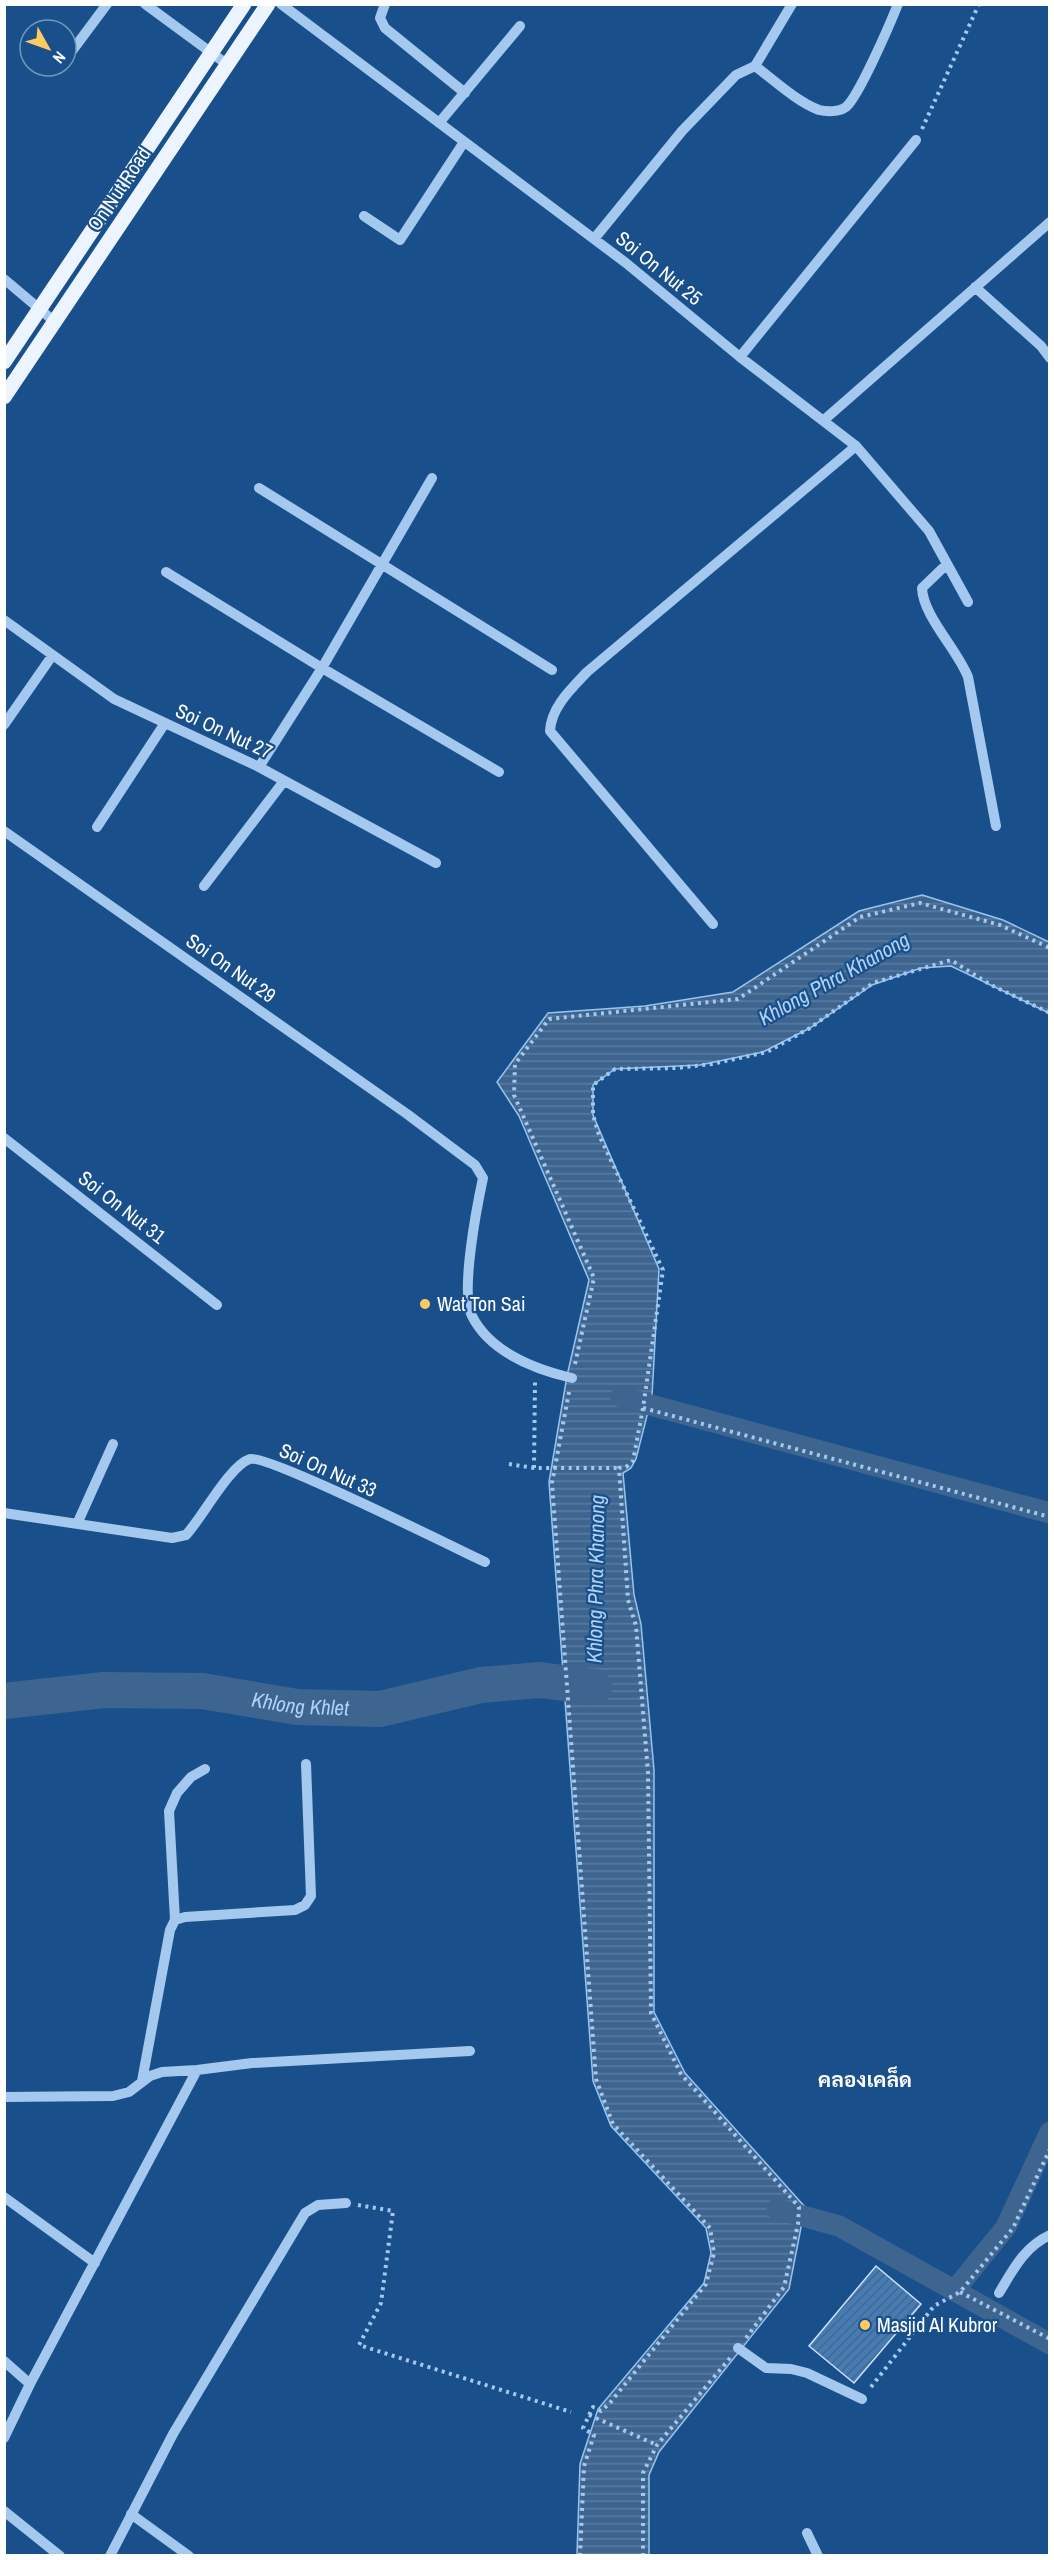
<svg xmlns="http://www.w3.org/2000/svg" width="1054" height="2560" font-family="'Archivo Narrow',Sarabun,sans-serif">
	<defs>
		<pattern id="water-rules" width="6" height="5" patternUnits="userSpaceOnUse" patternTransform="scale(1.5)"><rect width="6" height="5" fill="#3e6590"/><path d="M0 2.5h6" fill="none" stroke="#5b7ca1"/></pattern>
		<pattern id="building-hatch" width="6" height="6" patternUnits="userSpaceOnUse" patternTransform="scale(1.5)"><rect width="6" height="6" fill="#467cb6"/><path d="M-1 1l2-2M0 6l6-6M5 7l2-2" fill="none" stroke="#496686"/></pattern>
	</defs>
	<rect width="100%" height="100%" fill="#19508c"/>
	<path fill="url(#water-rules)" stroke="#97c4f0" stroke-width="1.5" d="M 922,895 L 1003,920 L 1049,942 L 1049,1013 L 951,966 L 921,968 L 872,985 L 810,1028 L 763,1052 L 700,1065 L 615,1069 L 593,1085 L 593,1115 L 659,1269 L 652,1396 L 636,1459 L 631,1468 L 623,1473 L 634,1595 L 641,1624 L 654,1770 L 654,2012 L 685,2073 L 805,2207 L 789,2289 L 659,2452 L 649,2475 L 649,2555 L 577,2555 L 580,2464 L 598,2409 L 704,2283 L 711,2253 L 706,2228 L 611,2126 L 593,2081 L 549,1482 L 567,1376 L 589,1280 L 519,1116 L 497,1082 L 548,1013 L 645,1006 L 733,992 L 859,911 Z"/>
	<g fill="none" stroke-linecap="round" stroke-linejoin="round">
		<path stroke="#3e6590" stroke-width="21" d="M 621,1397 L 1050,1513
			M 777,2209 L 839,2226 L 1050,2344
			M 954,2291 L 1006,2227 L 1050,2132"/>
		<path stroke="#3e6590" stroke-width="36" id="s1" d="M 4,1701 L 104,1690 L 202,1691 L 297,1707 L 380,1709 L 481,1685 L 540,1680 L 594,1687"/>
	</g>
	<path fill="url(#building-hatch)" stroke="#cae2fa" stroke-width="1.5" d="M 876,2266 L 921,2304 L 854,2383 L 809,2346 Z"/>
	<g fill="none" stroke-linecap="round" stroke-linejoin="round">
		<path stroke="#a4c8ee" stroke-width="4" stroke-dasharray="3 4.5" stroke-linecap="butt" d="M 922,129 L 979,4
			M 575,1364 L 594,1278 L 514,1095 L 515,1064 L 549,1019 L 738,999 L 860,917 L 920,903 L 1000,925 L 1050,948
			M 569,1392 L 552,1483 L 596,2079 L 613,2124 L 710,2228 L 714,2253 L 706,2284 L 609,2404 L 601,2411 L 593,2407 L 583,2428 L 594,2435 L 584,2466 L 580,2556
			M 643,1408 L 1050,1517
			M 509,1464 L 534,1468 L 619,1468
			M 534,1468 L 535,1382
			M 358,2205 L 393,2211 L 381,2303 L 359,2345 L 571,2412
			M 960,2292 L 1050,2339
			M 746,2338 L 784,2287 L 798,2224 L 799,2207 L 681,2074 L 651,2013 L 648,1773 L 636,1626 L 628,1600 L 619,1468 L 626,1467 L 633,1461 L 643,1408 L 663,1270 L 599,1135 L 593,1115 L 593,1085 L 615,1069 L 677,1068 L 712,1064 L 767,1052 L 810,1028 L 873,983 L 951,960 L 991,985 L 1050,1013
			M 871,2387 L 934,2306 L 960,2292 L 1013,2228 L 1050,2149
			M 589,2415 L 657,2445
			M 643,2556 L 643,2473 L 657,2445 L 730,2358"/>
		<path stroke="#a4c8ee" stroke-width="10" d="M 145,4 L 228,65
			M 281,4 L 626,263 L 740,357 L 856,446 L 929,531 L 968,602
			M 385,4 L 380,18 L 385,28 L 465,93
			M 792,4 L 755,66 C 775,81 796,101 819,110 C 827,112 839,112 846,107 C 859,96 890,24 898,4
			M 66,59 L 107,4
			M 439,123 L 520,26
			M 364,216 L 400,240 L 464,142
			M 594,239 L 682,131 L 736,75 L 755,66
			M 4,279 L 55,322
			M 975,287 L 1041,346 L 1050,358
			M 740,357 L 916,140
			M 824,420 L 1050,222
			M 259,488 L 552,670
			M 947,564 L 922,588 C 923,616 957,649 968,677 L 996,826
			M 166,572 L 322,668 L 499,772
			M 4,620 L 114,699 L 259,767 L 436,863
			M 4,725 L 52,656
			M 259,767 L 322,668 L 432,478
			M 97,827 L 165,723
			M 4,831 L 407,1114 L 475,1165 L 483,1178 C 477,1206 460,1293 472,1316 C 490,1352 534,1369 572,1378
			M 204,886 L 284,781
			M 713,924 L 550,731 C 551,707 572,688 587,672 L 856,446
			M 4,1138 L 217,1305
			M 4,1513 L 172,1538 L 186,1535 C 202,1518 230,1465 250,1459 C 267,1454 455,1548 485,1562
			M 77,1524 L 113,1444
			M 175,1920 L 169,1811 L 177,1793 L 191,1777 L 205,1769
			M 142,2081 L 170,1930 L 175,1920 L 185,1917 L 295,1910 L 305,1905 L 311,1896 L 306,1764
			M 4,2097 L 113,2096 L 129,2092 L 150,2076 L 162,2072 L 197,2070 L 252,2063 L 470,2051
			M 4,2197 L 95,2263
			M 999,2293 C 1013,2270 1024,2247 1050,2235
			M 738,2348 L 766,2368 L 791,2369 L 807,2373 L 862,2399
			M 4,2361 L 30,2384
			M 4,2438 L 30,2384 L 197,2070
			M 4,2511 L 60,2556
			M 131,2514 L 189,2556
			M 807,2533 L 818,2556
			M 110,2556 L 173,2434 L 305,2213 L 318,2205 L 346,2203"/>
		<path stroke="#ebf4ff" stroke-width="15" d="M 4,362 L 244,4
			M 4,397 L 268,4"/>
	</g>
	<g fill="#ffcb61" stroke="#19508c" stroke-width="2">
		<circle cx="425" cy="1304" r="6"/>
		<circle cx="865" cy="2325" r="6"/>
	</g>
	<g text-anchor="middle" stroke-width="4.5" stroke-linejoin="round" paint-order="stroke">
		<g font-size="20" fill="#fff" stroke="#19508c">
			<text transform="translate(119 189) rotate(-56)" y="7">On Nut Road</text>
			<text transform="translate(659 268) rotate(39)" y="7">Soi On Nut 25</text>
			<text transform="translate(224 731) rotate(25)" y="7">Soi On Nut 27</text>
			<text transform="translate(231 968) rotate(35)" y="7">Soi On Nut 29</text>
			<text transform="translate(122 1207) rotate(38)" y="7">Soi On Nut 31</text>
			<text transform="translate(328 1470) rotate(24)" y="7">Soi On Nut 33</text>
		</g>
		<g font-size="20" fill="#fff" stroke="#19508c" text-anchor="start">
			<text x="437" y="1311">Wat Ton Sai</text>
			<text x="877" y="2332">Masjid Al Kubror</text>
		</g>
		<g font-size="21" font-style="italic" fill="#b0d2f5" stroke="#19508c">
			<text transform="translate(834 979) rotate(-29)" y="7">Khlong Phra Khanong</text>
			<text transform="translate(596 1579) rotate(-89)" y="7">Khlong Phra Khanong</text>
			<text dy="7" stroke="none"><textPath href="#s1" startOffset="298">Khlong Khlet</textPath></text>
		</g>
		<g font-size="21" font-weight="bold" fill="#fff" stroke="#19508c">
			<text x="865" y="2087">คลองเคล็ด</text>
		</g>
	</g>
	<rect width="1054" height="2560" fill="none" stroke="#ffffff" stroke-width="12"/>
	<g transform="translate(48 48) rotate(130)"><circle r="28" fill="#19508c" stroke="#7596ba" stroke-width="1.5"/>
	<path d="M0-4.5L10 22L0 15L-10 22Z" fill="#ffcb61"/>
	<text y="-9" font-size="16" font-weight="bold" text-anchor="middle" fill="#ffffff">N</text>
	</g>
</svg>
